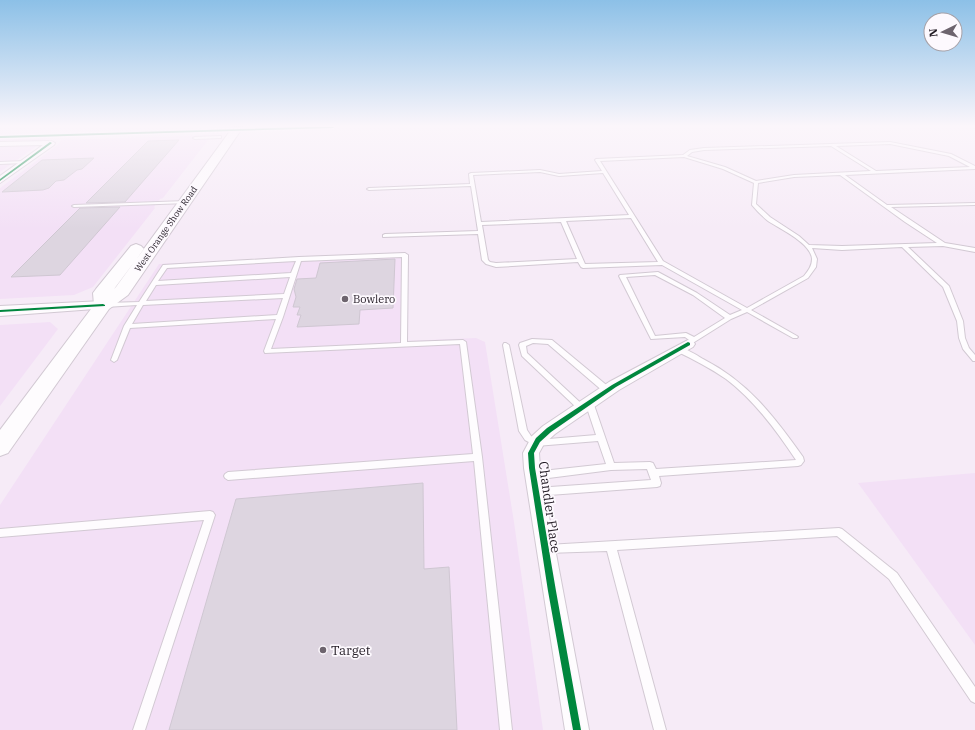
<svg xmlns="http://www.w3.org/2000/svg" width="975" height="730" font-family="'IBM Plex Serif',serif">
	<rect width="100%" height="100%" fill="#f6ebf7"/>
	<path fill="#f3e0f6" d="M 212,135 L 163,198 L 160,199 L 154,207 L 155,208 L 93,287 L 74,295 L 0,299 L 0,188 L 59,144 L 61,140 Z
		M 49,137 L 0,172 L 0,139 Z
		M 406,253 L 405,341 L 476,338 L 485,342 L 514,522 L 543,730 L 0,730 L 0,505 L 159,264 Z
		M 50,322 L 58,329 L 0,406 L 0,325 Z
		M 975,473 L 975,645 L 858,483 Z"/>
	<path fill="#ddd5e0" stroke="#cfc7d2" d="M 179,140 L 125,202 L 86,203 L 148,141 Z
		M 94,158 L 82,169 L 77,170 L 64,180 L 56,181 L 49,188 L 43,190 L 2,192 L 42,160 Z
		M 120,207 L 60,275 L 11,277 L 80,208 Z
		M 395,259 L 393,308 L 360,310 L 359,324 L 297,327 L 301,315 L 297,315 L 300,307 L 293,307 L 296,297 L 294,289 L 297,279 L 316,278 L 320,263 Z
		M 423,483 L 424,569 L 449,567 L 457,730 L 169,730 L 236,499 Z"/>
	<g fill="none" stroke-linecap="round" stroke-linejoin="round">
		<defs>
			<path id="service" d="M 220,136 L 221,136 L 221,138 L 195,139 L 193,138 L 195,137 Z
				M 890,142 L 951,154 L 975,166 L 975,169 L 845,175 L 887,205 L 975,203 L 975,205 L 891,207 L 945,243 L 975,248 L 975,252 L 943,246 L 908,247 L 949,286 L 963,321 L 965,338 L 969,348 L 975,355 L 975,361 L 973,361 L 963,349 L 959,338 L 957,321 L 943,287 L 902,247 L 842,250 L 812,248 L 817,259 L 816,267 L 808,278 L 751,310 L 797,336 L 798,337 L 797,338 L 793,338 L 747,312 L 731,319 L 688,346 L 685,344 L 689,340 L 685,337 L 651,339 L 619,276 L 620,275 L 658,272 L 697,293 L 730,315 L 742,310 L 662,265 L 583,268 L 581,267 L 578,262 L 496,267 L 486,264 L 482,260 L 478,234 L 383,237 L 383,235 L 385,234 L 478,231 L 471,186 L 369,190 L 367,189 L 369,188 L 470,184 L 469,174 L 471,173 L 540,170 L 559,174 L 602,171 L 595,160 L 596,159 L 683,155 L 690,150 L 704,148 ZM 890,144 L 949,156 L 970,167 L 876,171 L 836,146 ZM 831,146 L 871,171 L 794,175 L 756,181 L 725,167 L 687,156 L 692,152 L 704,150 ZM 684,157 L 723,169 L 754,183 L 752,205 C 757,211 762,216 768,221 C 780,229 811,243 812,259 C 812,266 808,271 804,276 L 747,308 L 663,261 L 600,161 ZM 540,172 L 559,176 L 603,173 L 629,215 L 481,222 L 473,175 ZM 840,175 L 905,222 L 937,243 L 842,246 L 809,245 L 799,236 L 770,217 L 756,204 L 758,183 L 794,177 ZM 631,218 L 658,262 L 585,264 L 566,221 ZM 561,222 L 577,259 L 496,263 L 490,262 L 488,260 L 482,225 ZM 655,275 L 693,295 L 725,318 L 694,337 L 686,333 L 655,336 L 626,277 Z
				M 25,161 L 26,162 L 24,163 L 0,164 L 0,162 Z
				M 186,201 L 188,201 L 188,203 L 74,207 L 72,206 L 74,205 Z
				M 405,253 L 408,255 L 407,342 L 463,340 L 466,342 L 482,457 L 512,730 L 500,730 L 474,461 L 228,480 L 225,478 L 224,476 L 225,474 L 228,472 L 473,454 L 460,344 L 265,353 L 264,351 L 276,319 L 130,328 L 117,360 L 114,362 L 111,360 L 124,326 L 137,305 L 106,307 L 103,305 L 106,303 L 139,302 L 163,265 L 299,257 ZM 402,257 L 401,343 L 271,349 L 283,317 L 301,261 ZM 296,261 L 291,273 L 158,281 L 167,268 ZM 290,277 L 284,294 L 146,301 L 156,285 ZM 283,298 L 277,315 L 132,324 L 143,305 Z
				M 532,339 L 552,340 L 610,388 L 611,390 L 610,392 L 604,392 L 548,344 L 533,343 L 526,346 L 527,353 L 585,407 L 584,409 L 578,409 L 522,356 L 519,345 L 520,343 Z
				M 504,343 L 506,343 L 509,345 L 527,430 L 531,436 L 537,440 L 596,435 L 585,402 L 586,400 L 592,400 L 593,402 L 614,463 L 650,462 L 653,463 L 656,469 L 796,460 C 777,431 754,400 726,379 C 710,368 693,359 676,351 L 675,349 L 678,347 C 687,349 695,354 703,359 C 748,382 774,416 803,457 L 804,461 L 801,465 L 798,466 L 659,476 L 661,483 L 660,486 L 657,487 L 536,496 L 533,495 L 532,492 L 533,489 L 536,488 L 651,480 L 647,469 L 611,470 L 533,480 L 530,478 L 529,476 L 530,474 L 533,472 L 606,464 L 598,441 L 536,446 L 525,440 L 519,431 L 503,345 Z
				M 210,511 L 213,512 L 215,515 L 145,730 L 133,730 L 204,520 L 0,537 L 0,529 Z
				M 839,528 L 842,529 L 897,573 L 975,687 L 975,703 L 971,701 L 889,579 L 837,536 L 617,550 L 666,730 L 654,730 L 607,551 L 547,553 L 544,552 L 542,549 L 544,546 L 547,545 Z"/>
			<path id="minor" d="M 51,141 L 55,143 L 54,145 L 0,183 L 0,176 L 43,145 L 0,146 L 0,142 Z
				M 688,340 L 693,341 L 695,344 L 693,347 L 619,390 L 555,434 L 544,444 L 539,453 L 540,468 L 589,730 L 565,730 L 524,468 L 523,453 L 532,436 L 543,426 L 609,382 Z"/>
			<path id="tertiary" d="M 103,301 L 108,302 L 110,305 L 108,308 L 0,316 L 0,306 Z"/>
			<path id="secondary" d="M 233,127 L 243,127 L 128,295 L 109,309 L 8,453 L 0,456 L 0,430 L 94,305 L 93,293 L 96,289 L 131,246 L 136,244 L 141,246 L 144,249 L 114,289 L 116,287 Z"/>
		</defs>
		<use href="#service" stroke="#d2c9d3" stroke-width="2"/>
		<use href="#minor" stroke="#d2c9d3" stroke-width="2"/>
		<use href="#tertiary" stroke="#d2c9d3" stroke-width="2"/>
		<use href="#secondary" stroke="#d2c9d3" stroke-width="2"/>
		<use href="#service" fill="#fefcfe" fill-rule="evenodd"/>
		<use href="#minor" fill="#fefcfe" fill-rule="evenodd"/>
		<use href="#tertiary" fill="#fefcfe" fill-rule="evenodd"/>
		<use href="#secondary" fill="#fefcfe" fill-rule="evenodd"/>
		<defs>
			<path id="cycleway" d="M 307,127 L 334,127 L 333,128 L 0,138 L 0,136 Z
				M 50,142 L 52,143 L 0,181 L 0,179 Z
				M 103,304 L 105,305 L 105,306 L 0,312 L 0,310 Z
				M 688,342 L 690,343 L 690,345 L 616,387 L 551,432 L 540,442 L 534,453 L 535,468 L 556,591 L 581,730 L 573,730 L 548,591 L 529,468 L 528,453 L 536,438 L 547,428 L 612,385 Z"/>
		</defs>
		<use href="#cycleway" stroke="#fdf9fe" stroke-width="3"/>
		<use href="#cycleway" fill="#00873e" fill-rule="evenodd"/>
	</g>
	<linearGradient id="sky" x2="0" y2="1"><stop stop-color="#8cc0e7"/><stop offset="0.55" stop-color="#fbf6fb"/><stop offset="1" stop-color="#fbf6fb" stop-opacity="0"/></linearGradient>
	<rect width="975" height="229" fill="url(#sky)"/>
	<g fill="#6d646e" stroke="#fdf9fe" stroke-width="1.5">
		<circle cx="345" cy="299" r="4"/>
		<circle cx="323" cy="650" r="4"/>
	</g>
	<g text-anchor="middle" stroke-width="3.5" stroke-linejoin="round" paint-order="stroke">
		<g font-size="9" fill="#231c25" stroke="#fdf9fe">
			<text transform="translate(166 229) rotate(-55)" y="3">West Orange Show Road</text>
		</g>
		<g font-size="11" fill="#231c25" stroke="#fdf9fe" text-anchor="start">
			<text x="353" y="303">Bowlero</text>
		</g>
		<g font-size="13" fill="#231c25" stroke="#fdf9fe">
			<text transform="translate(550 507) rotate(82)" y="5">Chandler Place</text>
		</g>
		<g font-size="13" fill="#231c25" stroke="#fdf9fe" text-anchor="start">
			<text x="331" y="655">Target</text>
		</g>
	</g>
	<g transform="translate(943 32) rotate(265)"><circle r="19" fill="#fdf9fe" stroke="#a6a1a7"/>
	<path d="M0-3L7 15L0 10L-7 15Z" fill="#6d646e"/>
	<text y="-6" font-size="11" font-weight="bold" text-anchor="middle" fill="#231c25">N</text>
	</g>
</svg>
